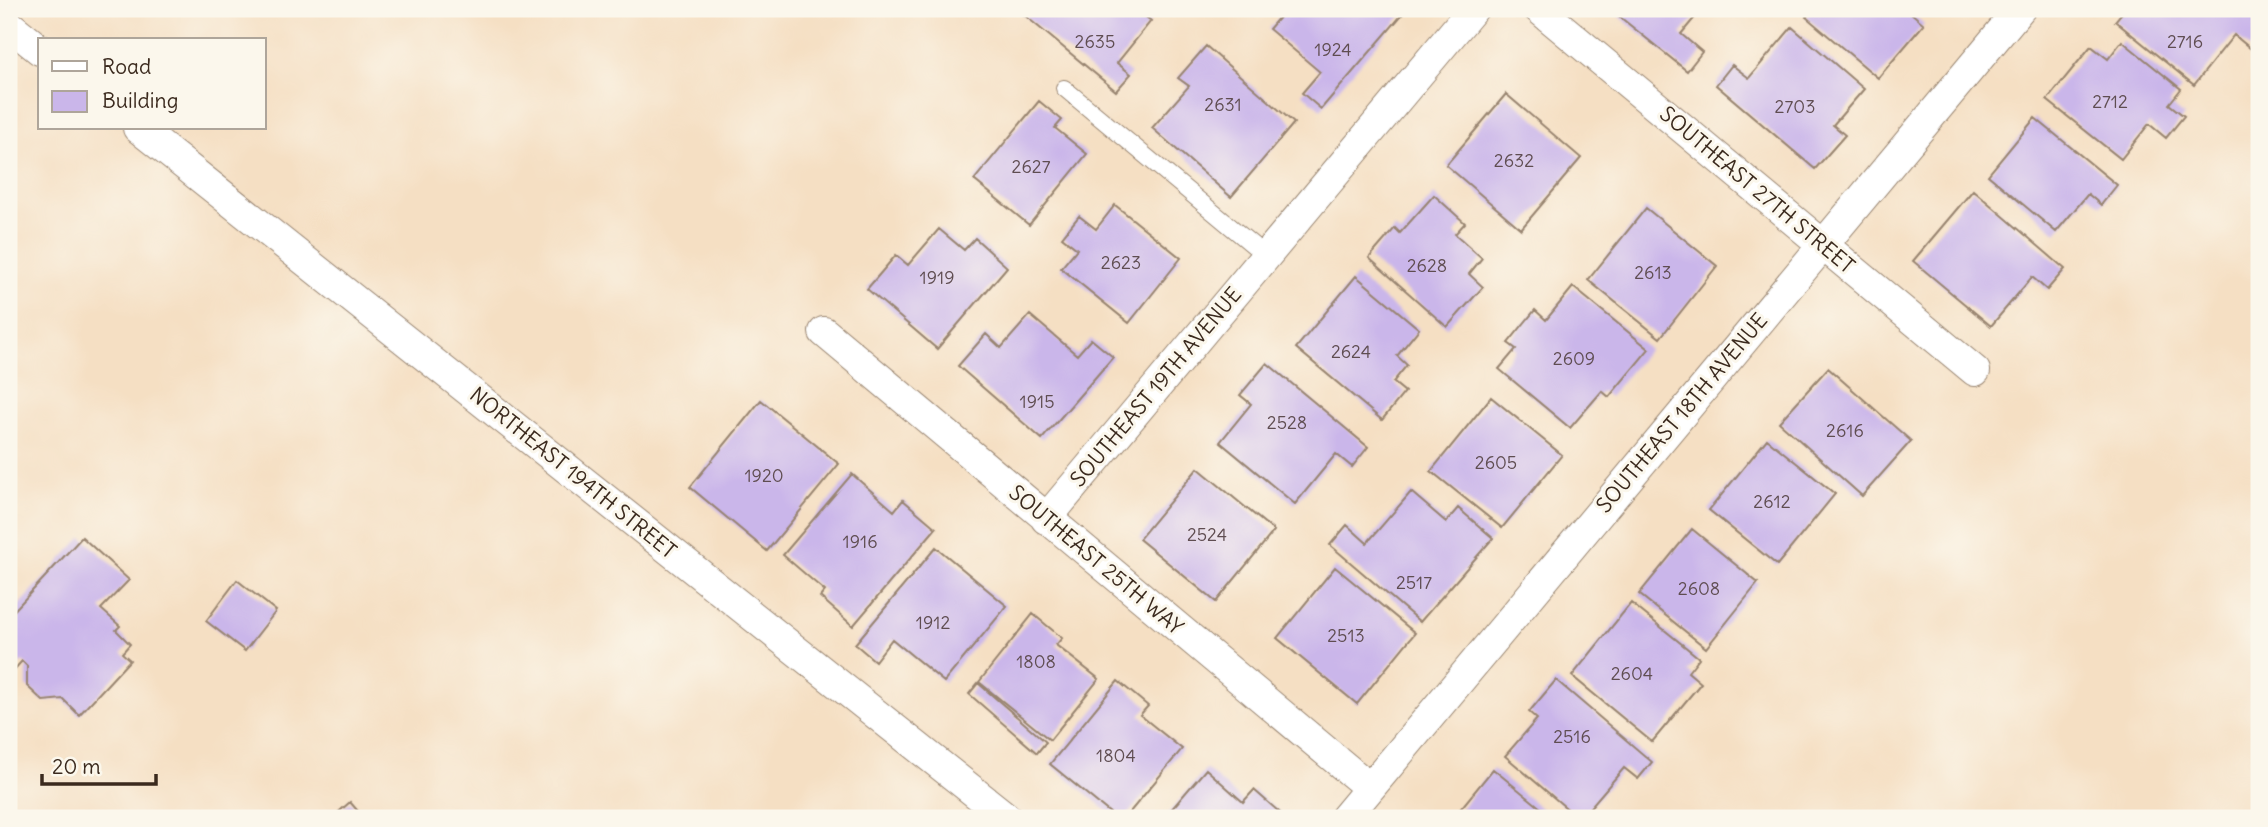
<svg xmlns="http://www.w3.org/2000/svg" width="2268" height="827" font-family="Delius,sans-serif">
	<rect width="100%" height="100%" fill="#fbf7ec"/>
	<filter id="ink" filterUnits="userSpaceOnUse"><feTurbulence type="fractalNoise" baseFrequency=".0143" numOctaves="2"/><feDisplacementMap in="SourceGraphic" scale="14" xChannelSelector="R" yChannelSelector="G"/><feConvolveMatrix kernelMatrix="1 2 1 2 8 2 1 2 1" color-interpolation-filters="sRGB"/></filter>
	<filter id="wash" filterUnits="userSpaceOnUse"><feTurbulence type="fractalNoise" baseFrequency=".00686" numOctaves="4" result="noise"/><feDisplacementMap in="SourceGraphic" scale="28" xChannelSelector="R" yChannelSelector="G"/><feGaussianBlur stdDeviation="1.57" result="paint"/><feColorMatrix in="noise" values="0 0 0 0 0 0 0 0 0 0 0 0 0 0 0 0 0 1.4 0 .05"/><feComposite in="paint" operator="in"/></filter>
	<g filter="url(#wash)">
		<rect width="100%" height="100%" fill="#f5dfc3"/>
		<g id="blocks">
			<path fill="#cab6ea" d="M 1028,9 L 1136,9 L 1151,21 L 1117,63 L 1131,74 L 1116,91 L 1023,14 Z
				M 1286,9 L 1407,9 L 1321,109 L 1302,93 L 1320,72 L 1269,29 Z
				M 1610,9 L 1702,9 L 1681,34 L 1702,52 L 1687,71 Z
				M 1813,9 L 1913,9 L 1910,12 L 1924,24 L 1878,78 L 1806,17 Z
				M 2125,9 L 2247,9 L 2259,19 L 2259,49 L 2256,53 L 2234,35 L 2194,85 L 2115,21 Z
				M 1792,27 L 1864,89 L 1833,125 L 1845,135 L 1815,169 L 1716,85 L 1732,65 L 1749,78 Z
				M 2122,41 L 2181,89 L 2169,104 L 2184,116 L 2166,138 L 2149,124 L 2121,159 L 2047,100 L 2091,46 L 2108,59 Z
				M 1206,46 L 1294,123 L 1231,197 L 1152,128 L 1189,86 L 1178,78 Z
				M 1506,94 L 1581,158 L 1521,229 L 1446,165 Z
				M 1039,101 L 1062,120 L 1055,128 L 1087,154 L 1029,225 L 974,180 Z
				M 2035,118 L 2117,185 L 2101,205 L 2088,194 L 2056,232 L 1988,175 Z
				M 1973,190 L 2065,269 L 2047,290 L 2032,277 L 1991,326 L 1913,261 Z
				M 1434,195 L 1465,223 L 1455,234 L 1482,258 L 1469,274 L 1483,287 L 1447,327 L 1369,258 L 1395,228 L 1400,233 Z
				M 1115,205 L 1181,258 L 1129,323 L 1061,268 L 1077,249 L 1062,237 L 1079,216 L 1096,229 Z
				M 1646,208 L 1717,266 L 1660,338 L 1588,280 Z
				M 939,229 L 964,250 L 975,238 L 1007,267 L 937,349 L 867,289 L 896,255 L 908,265 Z
				M 1356,276 L 1419,329 L 1397,356 L 1407,365 L 1393,382 L 1405,392 L 1382,420 L 1296,348 Z
				M 1573,287 L 1649,349 L 1609,397 L 1602,391 L 1570,428 L 1499,369 L 1516,349 L 1508,343 L 1535,310 L 1546,320 Z
				M 1030,315 L 1077,355 L 1091,339 L 1113,357 L 1042,439 L 958,366 L 986,334 L 1001,348 Z
				M 1267,363 L 1368,447 L 1352,467 L 1336,454 L 1295,504 L 1220,442 L 1251,404 L 1240,395 Z
				M 1828,368 L 1911,441 L 1862,496 L 1779,422 Z
				M 1491,397 L 1562,455 L 1502,528 L 1431,471 Z
				M 761,400 L 839,464 L 767,551 L 690,487 Z
				M 1767,439 L 1835,494 L 1777,565 L 1709,510 Z
				M 1198,468 L 1274,531 L 1216,602 L 1139,539 Z
				M 852,474 L 894,511 L 903,500 L 936,528 L 853,626 L 820,597 L 825,591 L 783,555 Z
				M 1411,492 L 1446,522 L 1458,508 L 1493,538 L 1420,622 L 1330,545 L 1347,525 L 1367,543 Z
				M 1692,529 L 1758,583 L 1706,648 L 1639,594 Z
				M 82,537 L 129,580 L 101,609 L 120,626 L 116,630 L 130,644 L 122,653 L 130,660 L 79,715 L 63,699 L 43,701 L 27,686 L 27,666 L 22,661 L 12,672 L 9,669 L 9,616 Z
				M 936,547 L 1007,606 L 944,682 L 892,639 L 875,661 L 855,644 Z
				M 1335,567 L 1415,633 L 1357,704 L 1277,638 Z
				M 237,580 L 276,611 L 245,651 L 206,621 Z
				M 1631,603 L 1699,658 L 1688,672 L 1701,683 L 1652,742 L 1572,676 Z
				M 1033,614 L 1062,638 L 1056,645 L 1099,679 L 1050,740 L 979,682 Z
				M 1556,680 L 1652,762 L 1638,779 L 1624,768 L 1581,818 L 1578,818 L 1505,756 L 1537,719 L 1529,712 Z
				M 1118,681 L 1148,706 L 1140,715 L 1182,749 L 1125,818 L 1116,818 L 1050,764 Z
				M 978,683 L 1046,742 L 1037,753 L 969,694 Z
				M 1206,769 L 1243,802 L 1254,790 L 1286,818 L 1164,818 Z
				M 1493,769 L 1553,818 L 1453,818 Z
				M 350,802 L 364,818 L 332,818 Z"/>
		</g>
	</g>
	<g filter="url(#ink)">
		<use href="#blocks" fill-opacity="0" stroke="#988470" stroke-width="2"/>
		<g fill="none" stroke-linecap="round" stroke-linejoin="round">
			<defs>
				<path id="lane" d="M 1064,88 L 1266,256"/>
				<path id="street" d="M 1539,9 L 1975,371
					M 9,25 L 40,50
					M 138,128 L 1007,818
					M 824,332 L 1370,788
					M 1046,519 L 1473,9
					M 1345,818 L 2020,9"/>
			</defs>
			<use href="#lane" stroke="#988470" stroke-width="18"/>
			<use href="#street" stroke="#988470" stroke-width="32"/>
			<use href="#lane" stroke="#fff" stroke-width="16"/>
			<use href="#street" stroke="#fff" stroke-width="30"/>
		</g>
	</g>
	<g text-anchor="middle" stroke-width="6" stroke-linejoin="round" paint-order="stroke">
		<g font-size="18" fill="#5f4d51">
			<text x="1095" y="48">2635</text>
			<text x="2185" y="48">2716</text>
			<text x="1333" y="56">1924</text>
			<text x="2110" y="108">2712</text>
			<text x="1223" y="111">2631</text>
			<text x="1795" y="113">2703</text>
			<text x="1514" y="167">2632</text>
			<text x="1031" y="173">2627</text>
			<text x="1121" y="269">2623</text>
			<text x="1427" y="272">2628</text>
			<text x="1653" y="279">2613</text>
			<text x="937" y="284">1919</text>
			<text x="1351" y="358">2624</text>
			<text x="1574" y="365">2609</text>
			<text x="1037" y="408">1915</text>
			<text x="1287" y="429">2528</text>
			<text x="1845" y="437">2616</text>
			<text x="1496" y="469">2605</text>
			<text x="764" y="482">1920</text>
			<text x="1772" y="508">2612</text>
			<text x="1207" y="541">2524</text>
			<text x="860" y="548">1916</text>
			<text x="1414" y="589">2517</text>
			<text x="1699" y="595">2608</text>
			<text x="933" y="629">1912</text>
			<text x="1346" y="642">2513</text>
			<text x="1036" y="668">1808</text>
			<text x="1632" y="680">2604</text>
			<text x="1572" y="743">2516</text>
			<text x="1116" y="762">1804</text>
		</g>
		<g font-size="21" fill="#3b2a1e" stroke="#fbf7ec">
			<text transform="translate(1757 190) rotate(40)" y="7">SOUTHEAST 27TH STREET</text>
			<text transform="translate(1156 387) rotate(-50)" y="7">SOUTHEAST 19TH AVENUE</text>
			<text transform="translate(1682 413) rotate(-50)" y="7">SOUTHEAST 18TH AVENUE</text>
			<text transform="translate(573 473) rotate(39)" y="7">NORTHEAST 194TH STREET</text>
			<text transform="translate(1096 560) rotate(40)" y="7">SOUTHEAST 25TH WAY</text>
		</g>
	</g>
	<rect width="2268" height="827" fill="none" stroke="#fbf7ec" stroke-width="35"/>
	<rect x="38" y="38" width="228" height="91" fill="#fbf7ec" stroke="#aea59a" stroke-width="2"/>
	<rect x="52" y="61" width="35" height="10" fill="#ffffff" stroke="#aea59a" stroke-width="2"/>
	<text x="102" y="74" font-size="21" fill="#3b2a1e">Road</text>
	<rect x="52" y="91" width="35" height="21" fill="#cab6ea" stroke="#aea59a" stroke-width="2"/>
	<text x="102" y="108" font-size="21" fill="#3b2a1e">Building</text>
	<path d="M42 774v10h114v-10" fill="none" stroke="#3b2a1e" stroke-width="3.5"/>
	<text x="52" y="774" font-size="21" fill="#3b2a1e" stroke="#fbf7ec" stroke-width="5" paint-order="stroke">20 m</text>
</svg>
